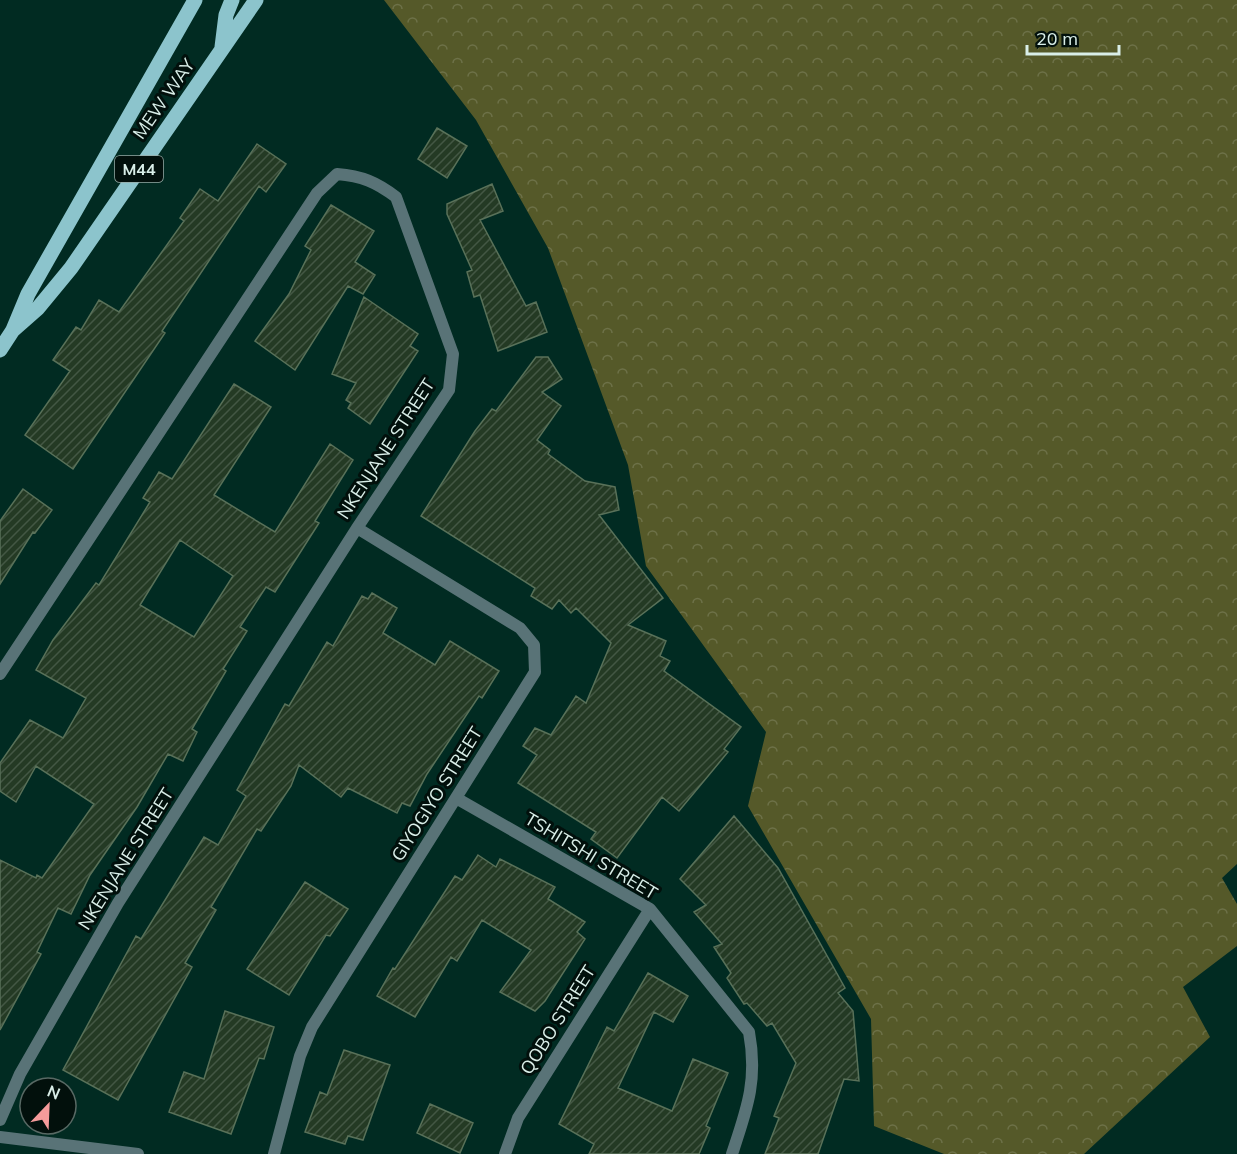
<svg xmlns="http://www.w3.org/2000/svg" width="1237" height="1154" font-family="Mulish,sans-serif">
	<defs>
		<pattern id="forest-crowns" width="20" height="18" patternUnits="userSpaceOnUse" patternTransform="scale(1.5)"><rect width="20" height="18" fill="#555929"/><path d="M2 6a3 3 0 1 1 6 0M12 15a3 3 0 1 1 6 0" fill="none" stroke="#6d7148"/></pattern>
		<pattern id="building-hatch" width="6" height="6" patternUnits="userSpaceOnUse" patternTransform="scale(1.5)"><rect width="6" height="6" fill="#243a24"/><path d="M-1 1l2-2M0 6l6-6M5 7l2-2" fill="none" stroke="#435744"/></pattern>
	</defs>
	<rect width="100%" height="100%" fill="#012b22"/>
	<path fill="url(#forest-crowns)" d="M 384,0 L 1237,0 L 1237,864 L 1222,878 L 1237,904 L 1237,946 L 1183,987 L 1210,1037 L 1084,1154 L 944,1154 L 874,1126 L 871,1019 L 748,806 L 766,732 L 646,566 L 628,465 L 548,248 L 476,120 Z"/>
	<path fill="url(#building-hatch)" stroke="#597159" stroke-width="1.5" fill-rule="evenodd" d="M 437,128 L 467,146 L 447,178 L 418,159 Z
		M 257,144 L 286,164 L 266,192 L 259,186 L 162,331 L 165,333 L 73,469 L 25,435 L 70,371 L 53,360 L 76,327 L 81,330 L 99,300 L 119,312 L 184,221 L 180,218 L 200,189 L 218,201 Z
		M 492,184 L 503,211 L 480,220 L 526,306 L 536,302 L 547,332 L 498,351 L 480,295 L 474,297 L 467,272 L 472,270 L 447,214 L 447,204 Z
		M 331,205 L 374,231 L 355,262 L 375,275 L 363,294 L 348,286 L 295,370 L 255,341 L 289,294 L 311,250 L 305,246 Z
		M 364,297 L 418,334 L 410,346 L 418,351 L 370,424 L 348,408 L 351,403 L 346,400 L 356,383 L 332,374 Z
		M 536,357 L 548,357 L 562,379 L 542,392 L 561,406 L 537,440 L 550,450 L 548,454 L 585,481 L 615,487 L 619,510 L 599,515 L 663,598 L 628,625 L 666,641 L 660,656 L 670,661 L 664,671 L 741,727 L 724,749 L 728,752 L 679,811 L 662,797 L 617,858 L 591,839 L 596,832 L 518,783 L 537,755 L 523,746 L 535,728 L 551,735 L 576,696 L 586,703 L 611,643 L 576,608 L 571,613 L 559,600 L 552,609 L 531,596 L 535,588 L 421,516 L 475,431 L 492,409 L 496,411 Z
		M 234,384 L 271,407 L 214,495 L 275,532 L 330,444 L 353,460 L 315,521 L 319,523 L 275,592 L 266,587 L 240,627 L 247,631 L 223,669 L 226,671 L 192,729 L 197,732 L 183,761 L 168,754 L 137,807 L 90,875 L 71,914 L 58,908 L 37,952 L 41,954 L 0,1030 L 0,860 L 36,878 L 37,875 L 42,878 L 94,804 L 36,766 L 16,802 L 0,791 L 0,763 L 30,720 L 63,738 L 86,698 L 36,670 L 53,640 L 96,583 L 99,585 L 150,502 L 143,498 L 159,472 L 172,479 ZM 180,540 L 233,576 L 194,637 L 140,605 Z
		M 23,489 L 52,510 L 35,533 L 33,532 L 0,584 L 0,521 Z
		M 372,593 L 397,608 L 383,633 L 435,665 L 450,641 L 499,671 L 482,698 L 479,696 L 427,774 L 410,806 L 402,803 L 397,813 L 348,788 L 341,797 L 299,765 L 291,786 L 261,831 L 257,829 L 211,907 L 216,910 L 185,963 L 192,967 L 118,1100 L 63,1070 L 136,936 L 141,939 L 204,837 L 218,845 L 246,796 L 237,790 L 285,704 L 289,706 L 327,642 L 333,646 L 362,596 L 368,599 Z
		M 734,816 L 778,868 L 845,988 L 838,993 L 853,1011 L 859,1081 L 844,1079 L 818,1154 L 765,1154 L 779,1118 L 774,1116 L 796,1063 L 772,1023 L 767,1026 L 747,1003 L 744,1004 L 727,978 L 731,973 L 714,947 L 722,944 L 694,912 L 706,905 L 680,879 Z
		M 478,855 L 496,867 L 500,859 L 555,887 L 548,899 L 585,922 L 577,932 L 585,939 L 545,1001 L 535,1011 L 500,992 L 531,950 L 482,920 L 457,961 L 451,957 L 415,1017 L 377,996 L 393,968 L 395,969 L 455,876 L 462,880 Z
		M 305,882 L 348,909 L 330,936 L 326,935 L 289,995 L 247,969 Z
		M 648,973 L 688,996 L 673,1022 L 654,1012 L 618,1088 L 672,1111 L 693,1059 L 728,1073 L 706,1126 L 710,1128 L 699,1154 L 589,1154 L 594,1144 L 559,1124 L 607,1027 L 614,1031 Z
		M 225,1011 L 274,1027 L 264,1059 L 259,1058 L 231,1134 L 169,1112 L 184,1072 L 204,1079 Z
		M 344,1050 L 390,1065 L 363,1140 L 348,1136 L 345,1144 L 305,1132 L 320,1092 L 327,1095 Z
		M 430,1104 L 473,1123 L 460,1153 L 417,1133 Z"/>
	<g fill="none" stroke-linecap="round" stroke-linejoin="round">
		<path stroke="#597377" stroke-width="12" d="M 0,674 L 317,193 L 337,174 C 362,176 376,182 396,197 L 453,354 L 449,390 L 357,528 L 118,903 L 20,1074 L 0,1120
			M 456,798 L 650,909 L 749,1032 C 758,1080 747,1109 732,1154
			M 0,1137 L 138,1154
			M 274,1154 L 300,1056 L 312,1027 L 535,672 L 534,645 L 520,628 L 357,528
			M 505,1154 L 518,1118 L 650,909"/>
		<path stroke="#8cc4cc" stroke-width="15" d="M 222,47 L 226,15 L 232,0
			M 13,330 L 38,308 L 71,268 L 256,0
			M 0,350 L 13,330 L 28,294 L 195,0"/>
	</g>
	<g text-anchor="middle" stroke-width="6" stroke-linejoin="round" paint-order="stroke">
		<rect fill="#02100c" stroke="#98aba6" stroke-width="1.5" x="115" y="156" width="48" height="26" rx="4.5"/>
		<g font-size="16" font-weight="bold" fill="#d9eee8">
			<text x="139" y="175">M44</text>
		</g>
		<g font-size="18" fill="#d9eee8" stroke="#02100c">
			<text transform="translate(164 99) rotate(-55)" y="6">MEW WAY</text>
			<text transform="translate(386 449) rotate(-57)" y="6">NKENJANE STREET</text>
			<text transform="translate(437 794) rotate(-58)" y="6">GIYOGIYO STREET</text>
			<text transform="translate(591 856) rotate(31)" y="6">TSHITSHI STREET</text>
			<text transform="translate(126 859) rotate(-58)" y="6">NKENJANE STREET</text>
			<text transform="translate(558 1020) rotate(-58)" y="6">QOBO STREET</text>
		</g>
	</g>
	<g transform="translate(48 1106) rotate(23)"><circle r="28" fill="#02100c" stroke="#586964" stroke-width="1.5"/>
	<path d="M0-4.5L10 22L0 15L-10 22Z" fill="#f59b9b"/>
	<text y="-9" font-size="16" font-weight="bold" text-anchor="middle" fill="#d9eee8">N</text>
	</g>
	<path d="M1027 45v9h92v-9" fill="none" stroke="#d9eee8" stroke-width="3"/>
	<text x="1036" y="45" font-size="18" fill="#d9eee8" stroke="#02100c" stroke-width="4.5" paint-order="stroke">20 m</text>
</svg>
